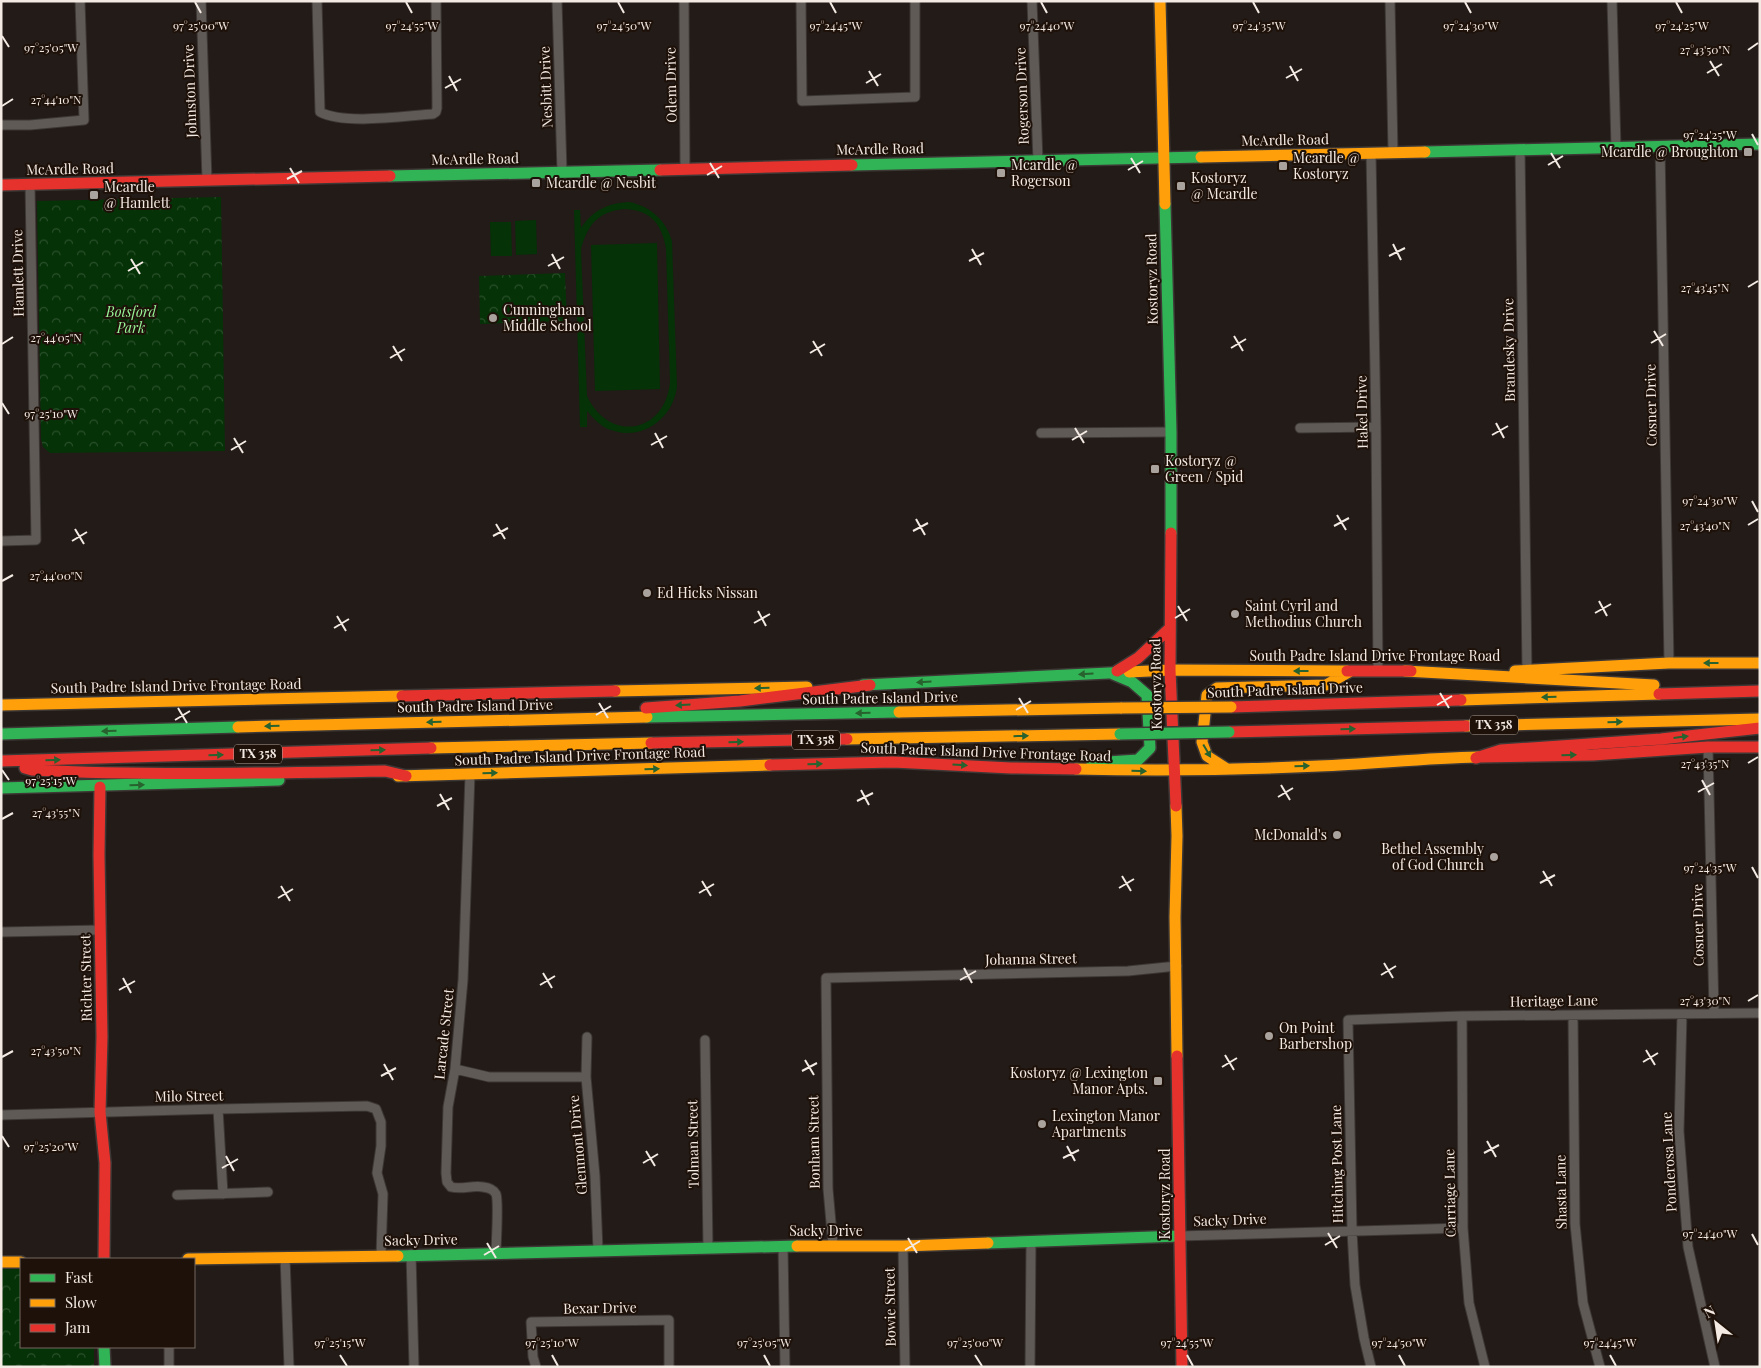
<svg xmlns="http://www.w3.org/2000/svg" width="1761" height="1368" font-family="'Playfair Display',serif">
	<defs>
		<pattern id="park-crowns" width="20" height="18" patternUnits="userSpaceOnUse" patternTransform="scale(1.25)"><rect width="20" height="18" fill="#053207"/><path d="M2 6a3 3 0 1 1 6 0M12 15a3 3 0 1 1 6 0" fill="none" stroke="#2a502b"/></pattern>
	</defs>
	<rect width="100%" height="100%" fill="#221b17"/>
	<path fill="#053207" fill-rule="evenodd" d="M 629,202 C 650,206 666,220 672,241 L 677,386 C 674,417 643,442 611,430 C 601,427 594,419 587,411 L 587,427 L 580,427 L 574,210 L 580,210 L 581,228 C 593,210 608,203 629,202 ZM 624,209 C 650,210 662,223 666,249 L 670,382 C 665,434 609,443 587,396 L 581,249 C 588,224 598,212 624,209 Z
		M 536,220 L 537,254 L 516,255 L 515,221 Z
		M 490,222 L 511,222 L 512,256 L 491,256 Z
		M 657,243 L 660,389 L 595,391 L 591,245 Z"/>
	<path fill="url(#park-crowns)" d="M 221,197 L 225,451 L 50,453 L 43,447 L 41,439 L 37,201 Z
		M 565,273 L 567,321 L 480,324 L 479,276 Z
		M 1,1269 L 21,1269 L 21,1347 L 94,1347 L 94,1367 L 1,1367 Z"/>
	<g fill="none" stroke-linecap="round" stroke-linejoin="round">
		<defs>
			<path id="street" d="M 201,1 L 207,180
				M 317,1 L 320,112 C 344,125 404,116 433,114 L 436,112 L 437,108 L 436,1
				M 557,1 L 562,172
				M 684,1 L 685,169
				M 801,1 L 802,101 L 915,97 L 915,1
				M 1032,1 L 1038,161
				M 1390,1 L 1393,152
				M 1612,1 L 1616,147
				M 1,125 L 30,125 L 84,120 L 80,1
				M 1660,146 L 1669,663
				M 1520,149 L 1527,671
				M 1371,153 L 1376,427 L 1378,671
				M 1300,428 L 1376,427
				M 1041,433 L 1171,432
				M 1,541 L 36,540 L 30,185
				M 1708,747 L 1714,1013
				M 470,774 L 463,980 L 455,1069 L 448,1107 L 446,1173 L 447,1182 L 451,1187 C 462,1190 472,1185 483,1187 C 489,1188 493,1189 496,1194 C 499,1202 496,1242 496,1254
				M 1,932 L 100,930
				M 1682,1014 L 1679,1131 L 1688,1247 L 1715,1367
				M 1573,1015 L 1575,1224 L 1583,1303 L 1600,1367
				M 1462,1016 L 1463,1228 L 1469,1303 L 1485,1367
				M 587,1037 L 586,1077 L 595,1176 L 598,1250
				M 705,1040 L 708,1248
				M 455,1069 L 489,1077 L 586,1077
				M 218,1109 L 223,1194
				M 1,1115 L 218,1109 L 367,1106 L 376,1109 L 381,1122 L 381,1146 L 377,1173 L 383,1194 L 381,1255
				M 177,1195 L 268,1192
				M 1179,1236 L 1463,1228
				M 833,1245 L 828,1189 L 826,978 L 1128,971 L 1177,966
				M 783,1246 L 785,1367
				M 903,1246 L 905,1367
				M 411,1254 L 414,1367
				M 285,1257 L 289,1367
				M 169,1347 L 169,1367
				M 536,1367 L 533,1357 L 531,1322 L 669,1320 L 669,1367
				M 1030,1367 L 1031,1243
				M 1371,1367 L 1364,1338 L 1355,1285 L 1352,1231 L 1348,1020 L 1462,1016 L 1760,1013"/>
			<path id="fast" d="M 1425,152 L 1760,144
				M 852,165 L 1201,157
				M 390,176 L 660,170
				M 1165,204 L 1171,432 L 1171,533
				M 863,685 L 1129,672
				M 647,717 L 899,712
				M 1,734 L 238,727
				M 1092,763 L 1138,760 L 1150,748 L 1147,695 L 1132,682 L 1113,674
				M 1,788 L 279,780
				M 988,1243 L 1179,1236
				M 398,1256 L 797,1246
				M 104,1347 L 105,1367"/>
			<path id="slow" d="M 1160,1 L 1165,204
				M 1201,157 L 1425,152
				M 1405,671 L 1654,685
				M 1515,671 L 1669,663 L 1760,663
				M 1129,672 L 1170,670 L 1347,671
				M 615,691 L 807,687
				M 1461,700 L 1659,694
				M 1,705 L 402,696
				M 899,712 L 1122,708
				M 1466,726 L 1760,719
				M 238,727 L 647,717
				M 847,739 L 1120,734
				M 431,748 L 651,743
				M 1076,769 C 1157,771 1238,770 1319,766 C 1372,764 1425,758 1478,757
				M 1227,769 L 1207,756 L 1202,742 L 1207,695 L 1217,688 L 1326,685 L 1349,672
				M 398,776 L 770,765
				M 1176,806 L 1177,836 L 1175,917 L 1177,1056
				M 797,1246 L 903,1246 L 988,1243
				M 188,1259 L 398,1256
				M 1,1262 L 21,1262"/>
			<path id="jam" d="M 660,170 L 852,165
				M 1,185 L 390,176
				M 1171,533 L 1170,670 L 1176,806
				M 1117,671 L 1138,658 L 1170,628
				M 1347,671 L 1411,671
				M 1659,694 L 1760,691
				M 402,696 L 615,691
				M 1231,707 L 1461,700
				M 646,708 L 740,701 L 870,685
				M 1229,732 L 1466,726
				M 651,743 L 847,739
				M 1478,757 L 1593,755 L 1708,747 L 1760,747
				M 1476,758 L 1501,750 L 1661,739 L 1760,728
				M 1,761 L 431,748
				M 770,765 L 893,762 L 1011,768 L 1076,769
				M 25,768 L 32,770 C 150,776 267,773 385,771 L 406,776
				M 100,787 L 99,855 L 102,1037 L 100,1112 L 105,1163 L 104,1259
				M 1177,1056 L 1182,1367"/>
		</defs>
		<use href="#street" stroke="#3d3735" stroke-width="11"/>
		<use href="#fast" stroke="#3d3735" stroke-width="14"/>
		<use href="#slow" stroke="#3d3735" stroke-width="14"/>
		<use href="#jam" stroke="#3d3735" stroke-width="14"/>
		<use href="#street" stroke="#605a56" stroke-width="9"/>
		<use href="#fast" stroke="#30b455" stroke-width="11"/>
		<use href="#slow" stroke="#ff9f0a" stroke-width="11"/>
		<use href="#jam" stroke="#e5322d" stroke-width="11"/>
		<defs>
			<path id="fast-bridge" d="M 1120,734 L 1229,732"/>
			<path id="slow-bridge" d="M 1122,708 L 1231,707"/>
		</defs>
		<use href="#fast-bridge" stroke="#3d3735" stroke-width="14" stroke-linecap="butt"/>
		<use href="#slow-bridge" stroke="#3d3735" stroke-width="14" stroke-linecap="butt"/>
		<use href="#fast-bridge" stroke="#30b455" stroke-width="11"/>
		<use href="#slow-bridge" stroke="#ff9f0a" stroke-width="11"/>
	</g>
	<defs><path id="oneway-solid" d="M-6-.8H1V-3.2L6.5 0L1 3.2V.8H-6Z" transform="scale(1.25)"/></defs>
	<g fill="#27622f">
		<use href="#oneway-solid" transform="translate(1711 663) rotate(-180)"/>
		<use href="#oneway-solid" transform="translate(1301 671) rotate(-180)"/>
		<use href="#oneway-solid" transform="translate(1086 674) rotate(177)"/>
		<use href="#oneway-solid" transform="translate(924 682) rotate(177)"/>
		<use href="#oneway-solid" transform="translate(762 688) rotate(179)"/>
		<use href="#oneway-solid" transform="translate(1549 697) rotate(178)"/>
		<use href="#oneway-solid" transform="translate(683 705) rotate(176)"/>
		<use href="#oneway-solid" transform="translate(863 713) rotate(179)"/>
		<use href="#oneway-solid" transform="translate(434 722) rotate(178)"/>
		<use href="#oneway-solid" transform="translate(1615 722) rotate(-1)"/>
		<use href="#oneway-solid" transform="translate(272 726) rotate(178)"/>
		<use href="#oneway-solid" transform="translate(1348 729) rotate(-1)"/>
		<use href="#oneway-solid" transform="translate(109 731) rotate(178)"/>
		<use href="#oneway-solid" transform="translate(1021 736) rotate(-1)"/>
		<use href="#oneway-solid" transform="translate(1681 737) rotate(-7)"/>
		<use href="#oneway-solid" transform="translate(736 742) rotate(-1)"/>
		<use href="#oneway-solid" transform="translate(378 750) rotate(-2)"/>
		<use href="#oneway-solid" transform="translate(1207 751) rotate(60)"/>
		<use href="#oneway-solid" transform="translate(216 755) rotate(-2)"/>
		<use href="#oneway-solid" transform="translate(1569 755) rotate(-2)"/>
		<use href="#oneway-solid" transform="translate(53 760) rotate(-2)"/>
		<use href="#oneway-solid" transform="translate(815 764) rotate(-1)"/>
		<use href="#oneway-solid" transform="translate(960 765) rotate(3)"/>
		<use href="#oneway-solid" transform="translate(1302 766) rotate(-2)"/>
		<use href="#oneway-solid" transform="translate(652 769) rotate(-2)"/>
		<use href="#oneway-solid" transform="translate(1139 771) rotate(1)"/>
		<use href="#oneway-solid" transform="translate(490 773) rotate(-2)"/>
		<use href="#oneway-solid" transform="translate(137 785) rotate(-2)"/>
	</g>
	<path fill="none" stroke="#f4eae4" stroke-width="2" d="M 195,2 L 201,13M 406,2 L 412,13M 618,2 L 624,13M 830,2 L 836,13M 1041,2 L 1047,13M 1253,2 L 1259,13M 1465,2 L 1471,13M 1676,2 L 1682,13M 2,36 L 9,47M 1748,50 L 1758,43M 1710,61 L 1719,76M 1290,66 L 1298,81M 869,71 L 878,86M 1707,73 L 1722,64M 449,76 L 457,91M 1286,78 L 1302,69M 866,83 L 881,74M 445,88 L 461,79M 2,106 L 13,99M 1752,134 L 1758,145M 1551,153 L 1560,168M 1131,158 L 1140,173M 710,163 L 719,178M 1548,165 L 1563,156M 290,168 L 299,183M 1128,170 L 1143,161M 707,175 L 722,166M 287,179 L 302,171M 1393,244 L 1401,260M 972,249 L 981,265M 552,254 L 560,269M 1389,256 L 1405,248M 131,259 L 140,274M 969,261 L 984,253M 548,266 L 564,257M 128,271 L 143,262M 1748,287 L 1758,281M 1654,331 L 1663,346M 1234,336 L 1243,351M 813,341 L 822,356M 1651,343 L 1666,334M 2,344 L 13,337M 393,346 L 402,361M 1231,348 L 1246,339M 810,353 L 825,344M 390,358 L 405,349M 2,403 L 9,414M 1496,423 L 1504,438M 1075,428 L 1084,443M 655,433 L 663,448M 1492,435 L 1508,426M 234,438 L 243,453M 1072,440 L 1087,431M 651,445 L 667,436M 231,450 L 246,441M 1752,501 L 1758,512M 1337,515 L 1346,530M 916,519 L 925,535M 496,524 L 505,539M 1748,525 L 1758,519M 1334,526 L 1349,518M 75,529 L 84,544M 913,531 L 928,523M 493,536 L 508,528M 72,541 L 87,532M 2,581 L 13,575M 1599,601 L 1607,616M 1178,606 L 1187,621M 758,611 L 766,626M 1595,613 L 1611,604M 337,616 L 346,631M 1175,618 L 1190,609M 754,623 L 770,614M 334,628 L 349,619M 1440,693 L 1449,708M 1019,698 L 1028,713M 599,703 L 608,718M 1437,705 L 1452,696M 178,708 L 187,723M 1016,710 L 1031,701M 596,715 L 611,706M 175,720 L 190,711M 1748,763 L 1758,757M 2,770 L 9,780M 1702,780 L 1710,795M 1281,785 L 1290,800M 861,790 L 869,805M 1698,792 L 1714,783M 440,794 L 449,810M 1278,797 L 1293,788M 857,801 L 873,793M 437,806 L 452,798M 2,819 L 13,813M 1752,867 L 1758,878M 1543,871 L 1552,886M 1122,876 L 1131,891M 702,881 L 711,896M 1540,883 L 1555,875M 281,886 L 290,901M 1119,888 L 1134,879M 699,893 L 714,884M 278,898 L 293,889M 1384,963 L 1393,978M 964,968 L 972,983M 543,973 L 552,988M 1381,975 L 1396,966M 123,978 L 131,993M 960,980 L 976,971M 540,985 L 555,976M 119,990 L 135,981M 1748,1001 L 1758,995M 1646,1050 L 1655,1065M 1225,1055 L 1234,1070M 2,1057 L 13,1051M 805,1060 L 814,1075M 1643,1062 L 1658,1053M 384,1064 L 393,1080M 1222,1067 L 1237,1058M 802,1071 L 817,1063M 381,1076 L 396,1068M 2,1136 L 9,1147M 1487,1141 L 1496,1157M 1067,1146 L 1075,1161M 646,1151 L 655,1166M 1484,1153 L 1499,1145M 226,1156 L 234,1171M 1063,1158 L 1079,1150M 643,1163 L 658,1154M 222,1168 L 238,1159M 1328,1233 L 1337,1248M 1752,1234 L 1758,1245M 908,1238 L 917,1253M 487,1243 L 496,1258M 1325,1245 L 1340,1236M 905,1250 L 920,1241M 484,1255 L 499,1246M 340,1355 L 347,1366M 552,1355 L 558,1366M 764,1355 L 770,1366M 975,1355 L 982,1366M 1187,1355 L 1193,1366M 1399,1355 L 1405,1366M 1610,1355 L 1616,1366"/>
	<g fill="#aaa29c" stroke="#1e1109" stroke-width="2">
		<rect x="1743" y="147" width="10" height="10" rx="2.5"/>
		<rect x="1278" y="161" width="10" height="10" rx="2.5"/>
		<rect x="996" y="168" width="10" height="10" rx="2.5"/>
		<rect x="531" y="178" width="10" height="10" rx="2.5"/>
		<rect x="1176" y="181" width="10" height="10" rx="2.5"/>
		<rect x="89" y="190" width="10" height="10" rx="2.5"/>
		<circle cx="493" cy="318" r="5"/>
		<rect x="1150" y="464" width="10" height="10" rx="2.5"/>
		<circle cx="647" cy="593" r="5"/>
		<circle cx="1235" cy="614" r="5"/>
		<circle cx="1337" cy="835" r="5"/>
		<circle cx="1494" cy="857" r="5"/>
		<circle cx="1269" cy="1036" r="5"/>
		<rect x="1153" y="1076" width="10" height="10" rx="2.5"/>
		<circle cx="1042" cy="1124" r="5"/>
	</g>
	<g text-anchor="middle" stroke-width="4" stroke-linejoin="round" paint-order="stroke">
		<g fill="#1e1109" stroke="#b4a9a2" stroke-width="1">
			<rect x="1470" y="715.5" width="48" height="19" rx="4"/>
			<rect x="792" y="730.5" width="48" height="19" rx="4"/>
			<rect x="234" y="744.5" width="48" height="19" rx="4"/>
		</g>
		<g font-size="12" font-weight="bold" fill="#f4eae4">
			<text x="1494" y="729">TX 358</text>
			<text x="816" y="744">TX 358</text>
			<text x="258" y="758">TX 358</text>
		</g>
		<g font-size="14" fill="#f4eae4" stroke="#1e1109">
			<text transform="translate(671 85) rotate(-91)" y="5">Odem Drive</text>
			<text transform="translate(546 87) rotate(-92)" y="5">Nesbitt Drive</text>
			<text transform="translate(190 91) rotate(-92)" y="5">Johnston Drive</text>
			<text transform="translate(1022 96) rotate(-92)" y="5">Rogerson Drive</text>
			<text transform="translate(1285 140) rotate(-1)" y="5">McArdle Road</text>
			<text transform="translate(880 149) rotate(-1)" y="5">McArdle Road</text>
			<text transform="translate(475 159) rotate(-1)" y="5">McArdle Road</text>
			<text transform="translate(70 169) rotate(-1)" y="5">McArdle Road</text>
			<text transform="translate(18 273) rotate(-91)" y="5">Hamlett Drive</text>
			<text transform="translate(1152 279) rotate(-91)" y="5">Kostoryz Road</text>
			<text transform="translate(1509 350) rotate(-91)" y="5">Brandesky Drive</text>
			<text transform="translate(1651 405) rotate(-91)" y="5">Cosner Drive</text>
			<text transform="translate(1362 412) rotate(-91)" y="5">Hakel Drive</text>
			<text x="1375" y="661">South Padre Island Drive Frontage Road</text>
			<text transform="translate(1156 684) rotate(-91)" y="5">Kostoryz Road</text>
			<text transform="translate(176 686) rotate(-1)" y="5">South Padre Island Drive Frontage Road</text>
			<text transform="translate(1285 690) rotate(-2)" y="5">South Padre Island Drive</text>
			<text transform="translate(880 698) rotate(-1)" y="5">South Padre Island Drive</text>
			<text transform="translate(475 706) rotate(-1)" y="5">South Padre Island Drive</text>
			<text transform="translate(986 752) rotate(2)" y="5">South Padre Island Drive Frontage Road</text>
			<text transform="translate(580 756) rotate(-2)" y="5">South Padre Island Drive Frontage Road</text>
			<text transform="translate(1698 925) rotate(-91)" y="5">Cosner Drive</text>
			<text transform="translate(1031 959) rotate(-1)" y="5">Johanna Street</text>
			<text transform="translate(86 978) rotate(-91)" y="5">Richter Street</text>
			<text transform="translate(1554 1001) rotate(-1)" y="5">Heritage Lane</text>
			<text transform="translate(444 1034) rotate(-84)" y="5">Larcade Street</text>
			<text transform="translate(189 1096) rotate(-1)" y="5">Milo Street</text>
			<text transform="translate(814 1142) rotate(-91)" y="5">Bonham Street</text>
			<text transform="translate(693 1144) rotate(-91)" y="5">Tolman Street</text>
			<text transform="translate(578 1145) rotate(-95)" y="5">Glenmont Drive</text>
			<text transform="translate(1669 1162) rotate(-93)" y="5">Ponderosa Lane</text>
			<text transform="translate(1337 1164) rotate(-91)" y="5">Hitching Post Lane</text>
			<text transform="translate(1561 1192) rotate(-91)" y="5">Shasta Lane</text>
			<text transform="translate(1450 1193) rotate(-91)" y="5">Carriage Lane</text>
			<text transform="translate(1165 1194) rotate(-90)" y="5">Kostoryz Road</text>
			<text transform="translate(1230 1220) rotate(-2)" y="5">Sacky Drive</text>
			<text x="826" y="1236">Sacky Drive</text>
			<text transform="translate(421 1240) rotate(-1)" y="5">Sacky Drive</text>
			<text transform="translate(890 1307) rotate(-91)" y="5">Bowie Street</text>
			<text transform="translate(600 1308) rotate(-1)" y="5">Bexar Drive</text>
		</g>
		<g font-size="14" fill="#f4eae4" stroke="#1e1109" text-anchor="start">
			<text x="1738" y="157" text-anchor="end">Mcardle @ Broughton</text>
			<text x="1293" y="163">Mcardle @<tspan x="1293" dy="16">Kostoryz</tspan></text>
			<text x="1011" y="170">Mcardle @<tspan x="1011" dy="16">Rogerson</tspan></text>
			<text x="1191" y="183">Kostoryz<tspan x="1191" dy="16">@ Mcardle</tspan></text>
			<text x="546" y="188">Mcardle @ Nesbit</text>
			<text x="104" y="192">Mcardle<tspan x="104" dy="16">@ Hamlett</tspan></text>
			<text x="503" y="315">Cunningham<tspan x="503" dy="16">Middle School</tspan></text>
			<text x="1165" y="466">Kostoryz @<tspan x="1165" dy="16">Green / Spid</tspan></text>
			<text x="657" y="598">Ed Hicks Nissan</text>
			<text x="1245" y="611">Saint Cyril and<tspan x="1245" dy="16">Methodius Church</tspan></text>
			<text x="1327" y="840" text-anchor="end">McDonald's</text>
			<text x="1484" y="854" text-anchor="end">Bethel Assembly<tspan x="1484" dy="16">of God Church</tspan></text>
			<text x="1279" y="1033">On Point<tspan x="1279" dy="16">Barbershop</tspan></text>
			<text x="1148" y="1078" text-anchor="end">Kostoryz @ Lexington<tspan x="1148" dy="16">Manor Apts.</tspan></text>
			<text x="1052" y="1121">Lexington Manor<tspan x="1052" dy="16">Apartments</tspan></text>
		</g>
		<g font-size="14" font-style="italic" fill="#97f598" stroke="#1e1109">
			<text x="131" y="317">Botsford<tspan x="131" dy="16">Park</tspan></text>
		</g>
	</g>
	<g font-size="12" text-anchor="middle" fill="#f4eae4" stroke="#1e1109" stroke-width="4" stroke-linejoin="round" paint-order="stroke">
		<text x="1682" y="30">97°24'25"W</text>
		<text x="201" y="30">97°25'00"W</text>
		<text x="412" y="30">97°24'55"W</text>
		<text x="624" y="30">97°24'50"W</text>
		<text x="836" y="30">97°24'45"W</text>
		<text x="1047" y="30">97°24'40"W</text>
		<text x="1259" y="30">97°24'35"W</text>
		<text x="1471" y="30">97°24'30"W</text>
		<text x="51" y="52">97°25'05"W</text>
		<text x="1705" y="54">27°43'50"N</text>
		<text x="56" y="104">27°44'10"N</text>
		<text x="1710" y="139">97°24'25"W</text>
		<text x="1705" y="292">27°43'45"N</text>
		<text x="56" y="342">27°44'05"N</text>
		<text x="51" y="418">97°25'10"W</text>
		<text x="1710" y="505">97°24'30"W</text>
		<text x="1705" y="530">27°43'40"N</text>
		<text x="56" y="580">27°44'00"N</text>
		<text x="1705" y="768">27°43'35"N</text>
		<text x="51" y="785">97°25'15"W</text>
		<text x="56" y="817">27°43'55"N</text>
		<text x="1710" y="872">97°24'35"W</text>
		<text x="1705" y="1005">27°43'30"N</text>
		<text x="56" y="1055">27°43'50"N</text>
		<text x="51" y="1151">97°25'20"W</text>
		<text x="1710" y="1238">97°24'40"W</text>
		<text x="340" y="1347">97°25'15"W</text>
		<text x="552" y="1347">97°25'10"W</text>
		<text x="764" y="1347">97°25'05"W</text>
		<text x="975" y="1347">97°25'00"W</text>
		<text x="1187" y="1347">97°24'55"W</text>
		<text x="1399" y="1347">97°24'50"W</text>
		<text x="1610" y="1347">97°24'45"W</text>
	</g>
	<rect width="1761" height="1368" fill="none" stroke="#f4eae4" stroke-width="5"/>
	<rect x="20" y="1258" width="175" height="90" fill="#1e1109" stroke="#746861"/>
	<rect x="30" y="1274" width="25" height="8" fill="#30b455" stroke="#746861"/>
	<text x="65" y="1283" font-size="15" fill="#f4eae4">Fast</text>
	<rect x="30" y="1299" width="25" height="8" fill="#ff9f0a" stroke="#746861"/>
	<text x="65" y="1308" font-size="15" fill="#f4eae4">Slow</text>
	<rect x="30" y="1324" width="25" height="8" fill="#e5322d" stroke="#746861"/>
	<text x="65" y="1333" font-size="15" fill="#f4eae4">Jam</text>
	<g transform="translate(1716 1323) rotate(330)" stroke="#1e1109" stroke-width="4" paint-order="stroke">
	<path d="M0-4L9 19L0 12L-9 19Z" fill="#f4eae4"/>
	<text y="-8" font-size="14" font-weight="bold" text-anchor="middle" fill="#f4eae4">N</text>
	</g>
</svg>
